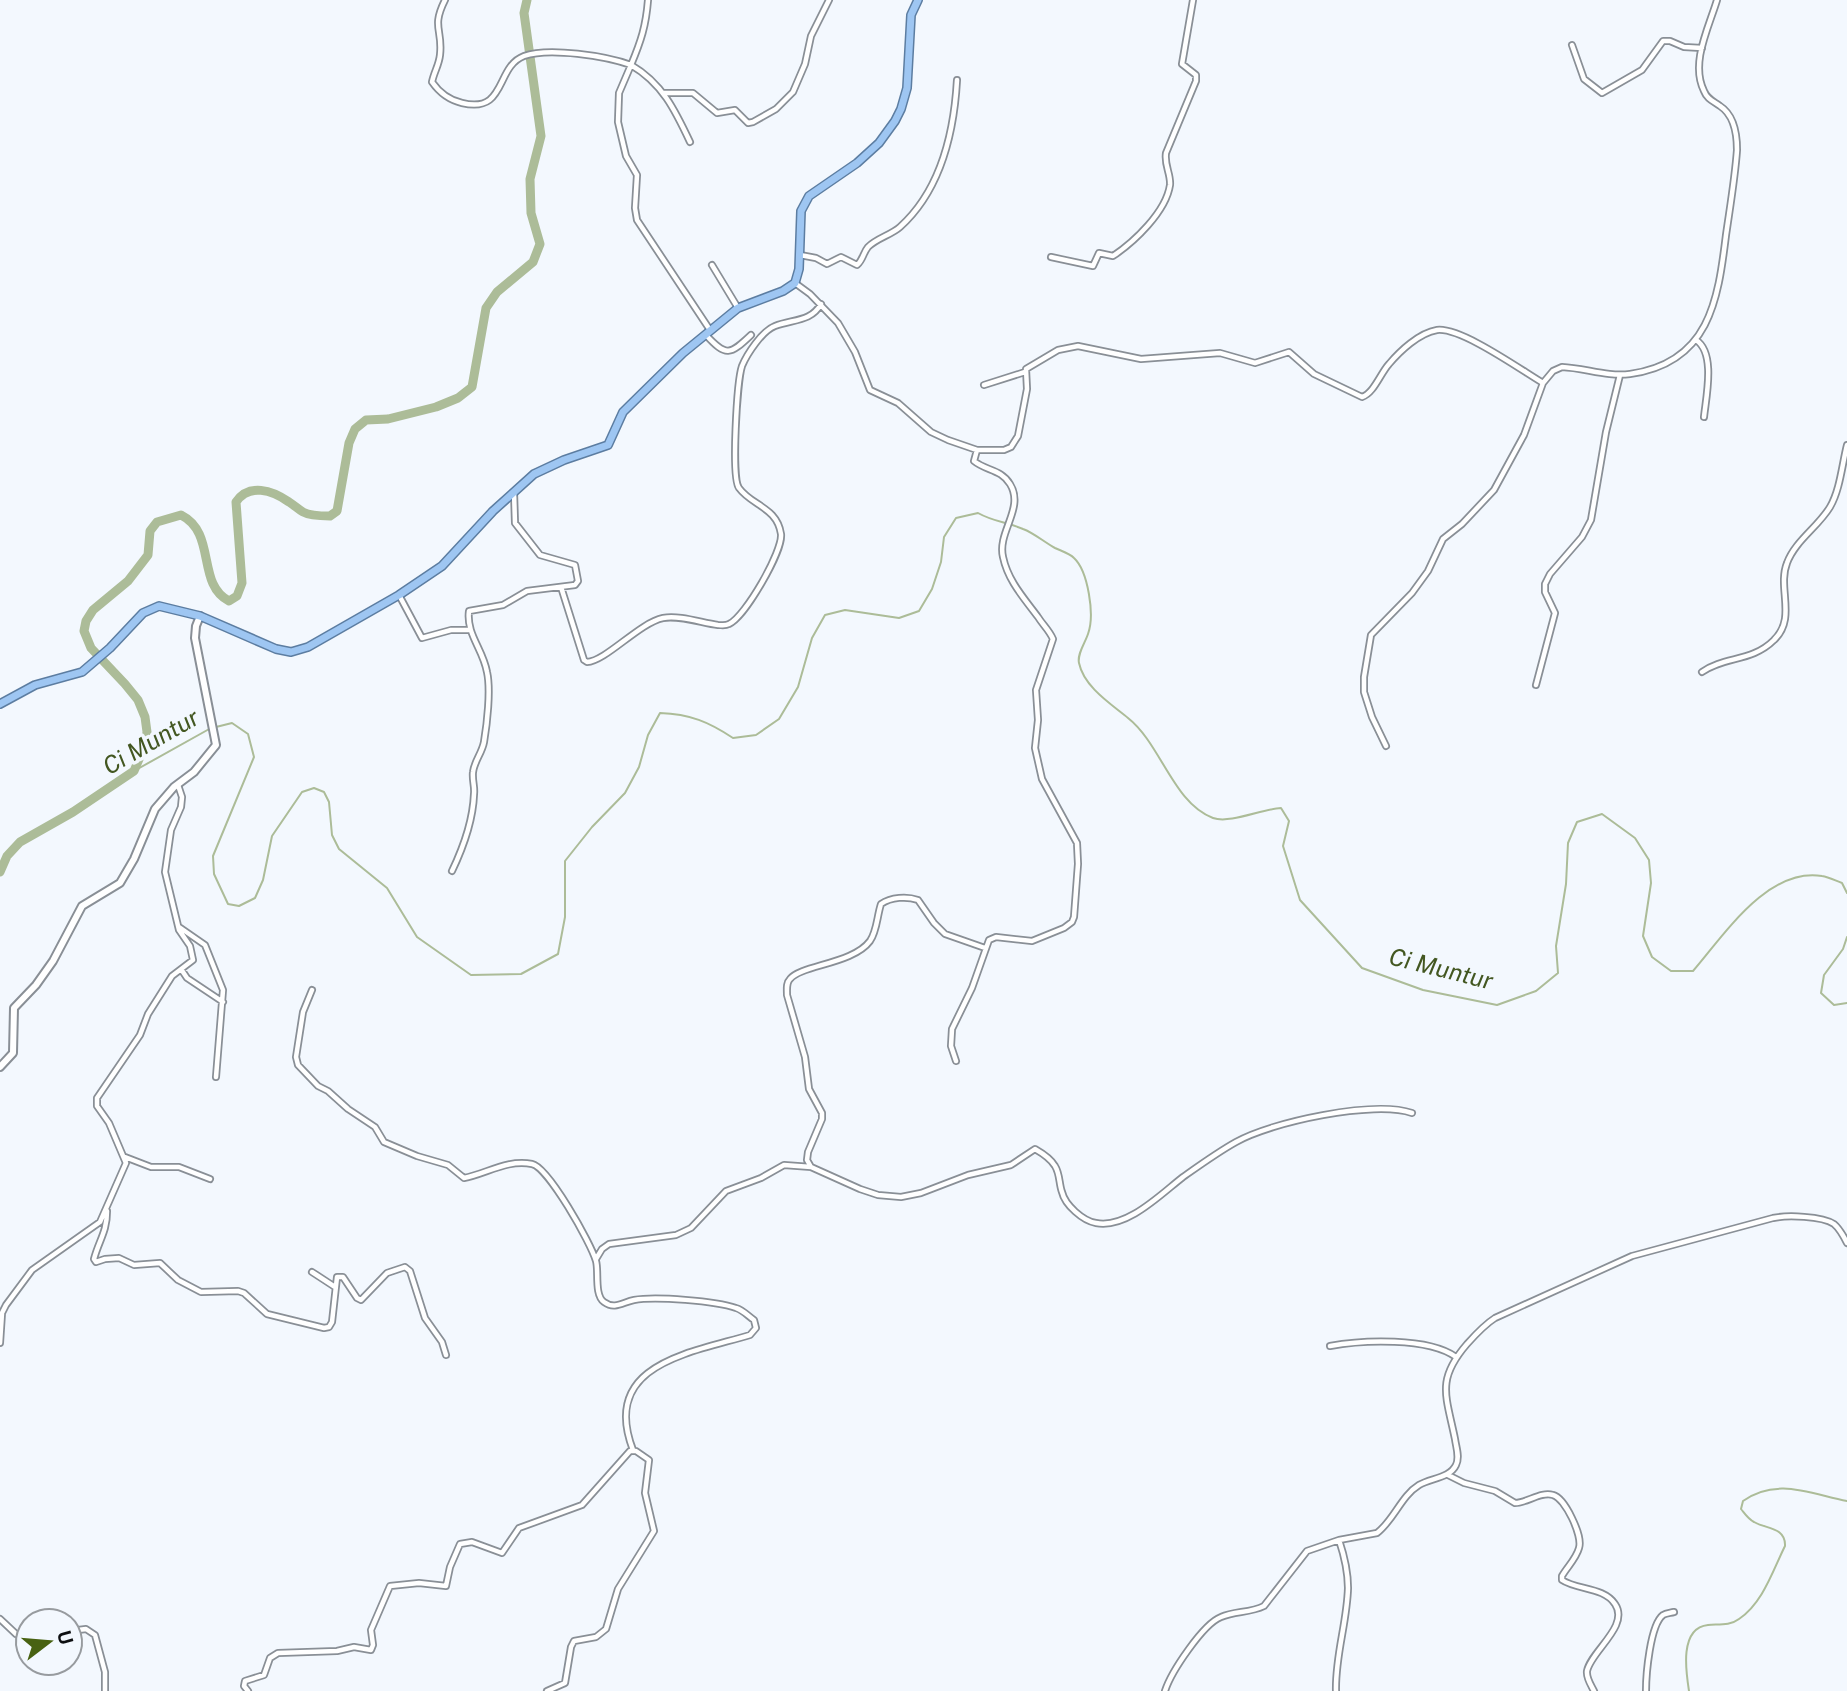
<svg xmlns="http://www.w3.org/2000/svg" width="1847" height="1691" font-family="'Public Sans',sans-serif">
	<rect width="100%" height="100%" fill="#f3f8fe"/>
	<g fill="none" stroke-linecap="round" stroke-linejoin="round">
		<path stroke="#acbc98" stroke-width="2" d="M 216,727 L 232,723 L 248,734 L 254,757 L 213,856 L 214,874 L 228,904 L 239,906 L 255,898 L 263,880 L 272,836 L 302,792 L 314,788 L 324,792 L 329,802 L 332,835 L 339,849 L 387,888 L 417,937 L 471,975 L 521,974 L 558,954 L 565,917 L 565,861 L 592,827 L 625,793 L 639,767 L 648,735 L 660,713 C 690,714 709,722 733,738 L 756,735 L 779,719 L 798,687 L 812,638 L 825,615 L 845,610 L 899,618 L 919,611 L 932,589 L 941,562 L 944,537 L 956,518 L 978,513 C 994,522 1007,522 1023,529 C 1034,533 1044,542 1055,548 C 1061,551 1069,553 1074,558 C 1088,571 1095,615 1088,634 C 1085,643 1077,654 1079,663 C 1084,687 1111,704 1128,718 C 1161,744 1173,803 1213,818 C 1230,824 1262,809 1281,808 L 1289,821 L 1283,846 L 1300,900 L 1362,968 L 1423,990 L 1497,1005 L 1536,991 L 1558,973 L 1556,946 L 1566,884 L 1568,843 L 1577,822 L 1602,814 L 1635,838 L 1649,860 L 1651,883 L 1643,936 L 1652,957 L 1671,971 L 1693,971 C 1724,935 1768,867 1822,876 C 1829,877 1836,881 1842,883 L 1847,893
			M 134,771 L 211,728
			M 1847,937 L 1843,949 L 1824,975 L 1821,993 L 1834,1005 L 1847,1003
			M 1689,1691 C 1686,1672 1679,1628 1708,1625 C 1718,1624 1730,1626 1739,1619 C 1763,1603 1773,1570 1785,1546 C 1786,1527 1766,1529 1754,1522 C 1748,1519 1745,1514 1741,1509 L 1743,1501 C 1776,1477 1811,1494 1847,1501"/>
		<path stroke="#acbc98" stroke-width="9" d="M 0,872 L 7,856 L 20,842 L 73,812 L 134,771 L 145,745 L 147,732 L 145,717 L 138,700 L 125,684 L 91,648 L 84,631 L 86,621 L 93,610 L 128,581 L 148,555 L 150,531 L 157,522 L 181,515 C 217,533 196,584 229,601 L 237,596 L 242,583 L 236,502 C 249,483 272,490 289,502 C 294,505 298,509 303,512 C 310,516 321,516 330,516 L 337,511 L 349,443 L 355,429 L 366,420 L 388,419 L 436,407 L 458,398 L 472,387 L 486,308 L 497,292 L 533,262 L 540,244 L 531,213 L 530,179 L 541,136 L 524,13 L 527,0"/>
		<defs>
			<path id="minor" d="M 445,0 C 431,28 443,29 440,55 C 439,65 434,72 432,82 C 439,92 449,100 462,103 C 507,114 495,67 524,56 C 549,47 606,56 631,65 L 619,93 L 618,122 L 626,156 L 637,175 L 635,208 L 637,220 L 710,330
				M 648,0 C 646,26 641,41 631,65 C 662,83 675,110 690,142
				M 1572,45 L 1584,79 L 1602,93 L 1642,70 L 1663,41 L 1670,41 L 1684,47 L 1702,48
				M 664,93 L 693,93 L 717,113 L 735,110 L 748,123 L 753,122 L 776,109 L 793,92 L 805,64 L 811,36 L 829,0
				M 800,255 L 816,258 L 827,264 L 841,257 L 857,265 C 863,260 863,253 868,247 C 877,238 891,235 900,227 C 941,190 954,133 957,80
				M 1051,257 L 1093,266 L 1099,253 L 1113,256 C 1134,242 1166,212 1170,185 C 1171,174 1164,165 1166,153 L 1196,81 L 1196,75 L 1182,64 L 1193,0
				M 712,265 L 738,308
				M 795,283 L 810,294 L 838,323 L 855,352 L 870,390 L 898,403 L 931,432 L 948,440 L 977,450 L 1004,450 L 1011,447 L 1018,436 L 1027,389 L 1026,369 L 1058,350 L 1078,346 L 1141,359 L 1220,353 L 1255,363 L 1289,352 L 1314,374 L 1362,397 C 1374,393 1380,374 1389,364 C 1400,351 1419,333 1437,330 C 1461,327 1521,370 1543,383
				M 706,335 C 726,357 730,355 751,335
				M 1696,340 C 1716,353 1706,397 1704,417
				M 984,385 L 1025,372
				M 561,587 L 584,660 L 587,662 C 606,661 639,623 663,618 C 680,615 702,623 718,625 C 722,625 725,626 729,624 C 745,617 783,551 781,534 C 777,507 752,506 739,488 C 731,478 737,381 742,366 C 747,354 762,331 775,326 C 793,319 811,322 821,304
				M 399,595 L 422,638 L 451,630 L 469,630
				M 1702,672 C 1725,656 1752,662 1774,640 C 1797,618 1777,588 1787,563 C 1795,541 1818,527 1830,507 C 1840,490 1842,465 1847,445
				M 1536,685 L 1555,613 L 1545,592 L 1545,584 L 1550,574 L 1582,537 L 1591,520 L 1606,432 L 1620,375
				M 1386,746 L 1372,717 L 1364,692 L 1364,677 L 1371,635 L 1412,593 L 1428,571 L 1443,539 L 1462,524 L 1494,490 L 1524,435 L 1543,383 L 1553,371 L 1562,367 C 1585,368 1607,377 1630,374 C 1709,363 1718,301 1726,235 C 1730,207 1735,178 1737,150 C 1737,134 1734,115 1720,106 C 1713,101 1707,99 1704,91 C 1690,63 1709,27 1717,0
				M 452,871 C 463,848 473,821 474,794 C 475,787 472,780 473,772 C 474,762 482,753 484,742 C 487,724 491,690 487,672 C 483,649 466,634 469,611 L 503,605 L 527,591 L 575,585 L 578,581 L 575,565 L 540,555 L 515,523 L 514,492
				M 179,927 L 205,945 L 223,990 L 216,1077
				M 985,948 L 945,934 L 934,923 L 918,900 C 907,896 891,897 881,904 C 877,916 877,931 870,941 C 853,964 801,965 790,979 C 786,983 787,989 787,995 L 805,1057 L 809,1089 L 822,1113 L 822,1119 L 808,1152 L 807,1160 L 811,1167 L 860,1189 L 878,1195 L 901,1197 L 921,1193 L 968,1175 L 1011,1165 L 1035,1149 C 1042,1153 1051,1159 1055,1166 C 1060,1174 1059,1184 1062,1192 C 1065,1205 1083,1221 1096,1223 C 1127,1229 1161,1194 1183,1177 C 1200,1165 1218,1152 1236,1142 C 1271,1122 1374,1100 1412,1113
				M 181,969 L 187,978 L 223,1002
				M 312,990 L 303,1012 L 296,1057 L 298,1065 L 318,1086 L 328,1091 L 348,1109 L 375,1127 L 384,1142 L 417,1156 L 448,1165 L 464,1178 C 486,1174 507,1159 532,1164 C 548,1167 591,1243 596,1261 C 599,1271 594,1295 604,1302 C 615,1310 623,1302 634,1300 C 655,1296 716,1301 736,1308 C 743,1310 748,1316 754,1320 L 756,1328 L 750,1335 C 690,1353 600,1364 633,1450
				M 956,1061 L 951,1046 L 952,1029 L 972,988 L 989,940 L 996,937 L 1032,941 L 1064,928 L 1072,922 L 1074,917 L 1078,864 L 1077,843 L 1042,779 L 1035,748 L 1038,720 L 1036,690 L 1053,639 C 1049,630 1043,625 1038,617 C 1024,598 1008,581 1003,557 C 997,532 1025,508 1010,484 C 1001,469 986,471 974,461 L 977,450
				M 125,1157 L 151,1167 L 179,1167 L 210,1179
				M 107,1211 C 107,1232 99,1240 94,1259 L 96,1262 L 105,1259 L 119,1258 L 134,1265 L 160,1263 L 178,1280 L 201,1292 L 238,1291 L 244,1293 L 267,1314 L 324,1328 L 329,1327 L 332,1322 L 337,1277 L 343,1277 L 357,1298 L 361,1300 L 387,1273 L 405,1267 L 410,1271 L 425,1318 L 442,1342 L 446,1355
				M 596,1259 L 602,1249 L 609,1244 L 676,1235 L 691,1228 L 726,1191 L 761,1178 L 784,1165 L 811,1167
				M 312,1272 L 335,1287
				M 0,1343 L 2,1313 L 6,1305 L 32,1270 L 100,1222 L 126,1163 L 109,1123 L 97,1106 L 97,1098 L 140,1035 L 148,1014 L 172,976 L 193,960 L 190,946 L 179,930 L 165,872 L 171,830 L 181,807 L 182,797 L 178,785
				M 1330,1346 C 1362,1340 1428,1337 1456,1357
				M 1448,1475 L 1464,1483 L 1495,1491 L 1515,1503 C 1527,1503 1541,1491 1553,1495 C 1565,1498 1583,1536 1579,1548 C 1576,1559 1567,1567 1562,1576 L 1562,1580 C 1577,1590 1604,1587 1615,1604 C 1630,1626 1591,1651 1587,1671 C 1586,1678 1591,1685 1594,1691
				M 0,1619 L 16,1634 L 28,1636
				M 70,1631 L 86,1629 L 95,1635 L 105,1672 L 105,1691
				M 248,1691 L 244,1686 L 245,1681 L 264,1675 L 270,1658 L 278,1653 L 337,1651 L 354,1647 L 371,1650 L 373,1645 L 371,1630 L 390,1586 L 419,1583 L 446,1586 L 450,1567 L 460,1544 L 472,1542 L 502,1553 L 519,1528 L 582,1505 L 630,1451 L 636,1451 L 649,1460 L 645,1493 L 654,1531 L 618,1589 L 606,1629 L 596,1637 L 574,1641 L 571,1647 L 565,1683 L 547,1691
				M 1165,1691 C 1171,1672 1203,1624 1221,1617 C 1235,1611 1250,1613 1264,1606 L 1307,1551 L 1339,1540 L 1377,1533 C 1394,1520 1401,1496 1419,1485 C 1431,1478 1450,1478 1456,1465 C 1460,1457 1456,1447 1455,1439 C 1446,1395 1436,1380 1467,1344 C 1476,1334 1484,1325 1495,1318 L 1632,1256 L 1773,1218 C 1787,1215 1822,1216 1834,1224 C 1840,1229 1844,1237 1847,1243
				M 1336,1691 C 1335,1656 1347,1623 1348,1588 C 1348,1572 1344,1555 1339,1540
				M 1646,1691 C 1646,1675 1650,1625 1663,1615 C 1666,1613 1670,1613 1674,1612"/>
			<path id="secondary" d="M 0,1067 L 13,1053 L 14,1008 L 36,985 L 53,961 L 82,906 L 120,883 L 134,859 L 155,809 L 174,787 L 194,772 L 216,745 L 195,638 L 196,626 L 200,616"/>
			<path id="trunk" d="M 0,704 L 35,685 L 82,672 L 110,648 L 143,613 L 159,606 L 200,616 L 276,649 L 291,652 L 308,647 L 399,595 L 442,566 L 493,511 L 534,474 L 564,460 L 608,445 L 623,412 L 683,353 L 738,308 L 783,291 L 795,283 L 799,269 L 801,211 L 809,196 L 857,163 L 879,143 L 895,121 L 901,109 L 907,88 L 911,15 L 918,0"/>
		</defs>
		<use href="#minor" stroke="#898f96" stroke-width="8"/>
		<use href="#secondary" stroke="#898f96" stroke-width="10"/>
		<use href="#trunk" stroke="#5c7da1" stroke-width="10"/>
		<use href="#minor" stroke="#fff" stroke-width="4.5"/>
		<use href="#secondary" stroke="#fff" stroke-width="6"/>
		<use href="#trunk" stroke="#9ec6f2" stroke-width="7"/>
	</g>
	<g text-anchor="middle" stroke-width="7" stroke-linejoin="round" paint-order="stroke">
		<g font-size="24" font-style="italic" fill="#435721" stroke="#f3f8fe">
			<text transform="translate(151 742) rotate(-30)" y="8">Ci Muntur</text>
			<text transform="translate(1441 969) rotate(14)" y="8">Ci Muntur</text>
		</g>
	</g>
	<g transform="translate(49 1642) rotate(74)"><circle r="33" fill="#f3f8fe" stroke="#979b9f" stroke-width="2"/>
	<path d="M0-5L12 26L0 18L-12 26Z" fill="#486212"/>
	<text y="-10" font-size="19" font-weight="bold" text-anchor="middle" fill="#0d0f11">U</text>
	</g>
</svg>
